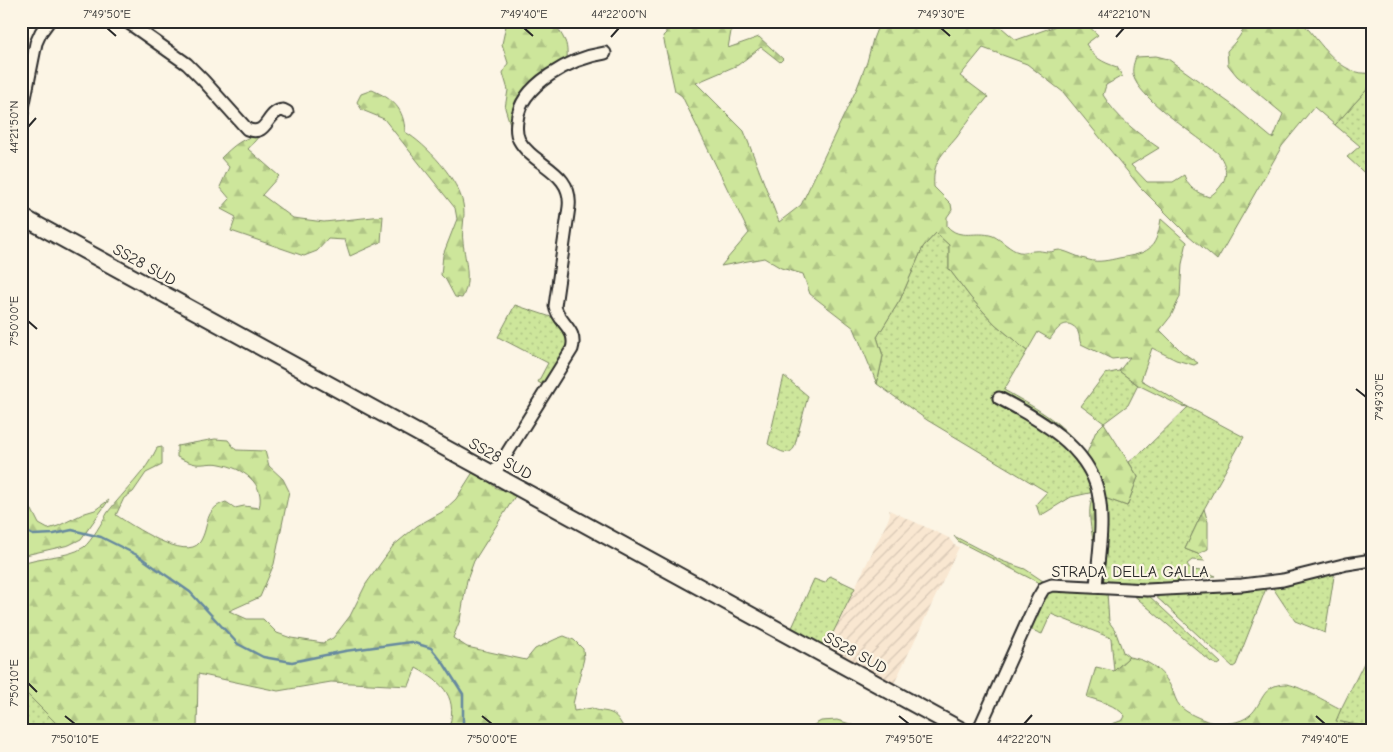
<svg xmlns="http://www.w3.org/2000/svg" width="1393" height="752" font-family="'Comic Neue',sans-serif">
	<defs>
		<pattern id="industrial-furrows" width="10" height="10" patternUnits="userSpaceOnUse" patternTransform="scale(1.25)"><rect width="10" height="10" fill="#f9e7d1"/><path d="M-1 1l2-2M0 10L10 0M9 11l2-2" fill="none" stroke="#d6c6b4"/></pattern>
		<pattern id="grass-dots" width="8" height="8" patternUnits="userSpaceOnUse" patternTransform="scale(1.25)"><rect width="8" height="8" fill="#cde69b"/><path d="M2 2h.1M6 6h.1" fill="none" stroke="#b0c586" stroke-width="1.8" stroke-linecap="round"/></pattern>
		<pattern id="forest-firs" width="22" height="20" patternUnits="userSpaceOnUse" patternTransform="scale(1.25)"><rect width="22" height="20" fill="#cde69b"/><path d="M5 1l3.5 6h-7zM16 11l3.5 6h-7z" fill="#b0c586"/></pattern>
	</defs>
	<rect width="100%" height="100%" fill="#fcf5e5"/>
	<filter id="ink" filterUnits="userSpaceOnUse"><feTurbulence type="fractalNoise" baseFrequency=".02" numOctaves="2"/><feDisplacementMap in="SourceGraphic" scale="10" xChannelSelector="R" yChannelSelector="G"/><feConvolveMatrix kernelMatrix="1 2 1 2 8 2 1 2 1" color-interpolation-filters="sRGB"/></filter>
	<g filter="url(#ink)">
		<path fill="url(#industrial-furrows)" d="M 889,510 L 949,538 L 954,545 L 959,547 L 893,686 L 825,649 L 888,520 L 890,514 Z"/>
		<path fill="url(#grass-dots)" stroke="#7c8863" d="M 1372,84 L 1372,98 L 1369,101 L 1372,103 L 1372,180 L 1347,157 L 1360,146 L 1335,125 Z
			M 936,233 L 949,245 L 949,269 L 971,298 L 995,324 L 1027,351 L 1004,390 C 1032,406 1062,421 1081,449 L 1030,419 L 1067,448 L 1085,471 L 1094,492 L 1071,497 L 1040,516 L 1036,504 L 1047,492 L 927,420 L 877,384 L 883,356 L 877,337 L 900,300 L 923,247 Z
			M 515,305 L 557,319 L 570,342 L 545,386 L 538,382 L 548,363 L 498,337 Z
			M 1119,371 L 1138,385 L 1128,405 L 1104,423 L 1081,406 L 1105,374 Z
			M 784,376 L 808,396 L 794,448 C 787,458 777,449 768,444 Z
			M 1188,407 L 1244,437 L 1204,509 L 1185,549 L 1198,554 L 1205,561 L 1192,560 L 1187,564 L 1191,570 L 1203,571 L 1216,576 L 1186,578 L 1162,586 L 1107,584 L 1101,579 L 1102,497 L 1127,506 L 1138,477 L 1129,462 L 1143,451 Z
			M 1335,570 L 1325,633 L 1295,621 L 1271,585 Z
			M 830,576 L 855,588 L 825,649 L 791,630 L 814,579 L 825,583 Z
			M 1267,586 L 1236,665 L 1233,667 L 1153,594 Z
			M 1048,590 L 1107,592 L 1109,622 L 1115,630 L 1123,652 L 1129,657 L 1114,671 L 1111,638 L 1051,614 L 1042,634 L 1027,628 Z
			M 1131,593 L 1147,594 L 1221,663 L 1218,665 L 1211,662 Z
			M 1372,647 L 1372,728 L 1335,721 Z
			M 21,688 L 56,723 L 79,731 L 21,731 Z"/>
		<path fill="url(#forest-firs)" stroke="#7c8863" d="M 507,21 L 555,21 C 557,29 562,34 565,41 C 568,48 567,56 567,63 L 538,81 L 514,137 L 505,108 L 508,90 L 503,73 L 508,63 L 502,44 Z
			M 665,21 L 724,21 L 732,26 L 728,48 L 759,37 L 783,59 L 780,62 L 761,47 L 738,65 L 696,83 L 744,131 L 779,222 L 801,205 L 857,88 L 867,62 L 873,39 L 880,21 L 994,21 L 1016,40 L 1053,27 L 1064,21 L 1083,21 L 1098,35 L 1086,44 C 1094,58 1102,62 1117,67 L 1122,76 L 1106,85 L 1103,95 C 1117,118 1137,133 1159,148 L 1131,165 L 1147,182 L 1173,182 L 1184,175 C 1189,189 1196,192 1209,197 C 1227,184 1231,171 1218,153 C 1197,136 1145,102 1135,80 C 1131,72 1133,65 1136,57 L 1156,56 L 1168,59 L 1231,104 L 1273,139 L 1283,114 L 1237,76 L 1228,65 L 1227,51 C 1234,43 1246,32 1244,21 L 1301,21 C 1321,42 1339,77 1372,73 L 1372,84 L 1335,125 L 1314,107 L 1282,146 L 1217,260 L 1187,234 L 1140,187 L 1063,92 L 1027,64 L 983,48 L 960,76 L 988,97 C 981,106 972,115 966,124 C 963,128 960,133 957,137 C 942,155 932,161 934,187 L 951,204 L 952,210 L 947,217 L 947,226 C 960,241 976,230 993,236 C 1002,240 1010,250 1019,252 C 1024,253 1028,251 1034,251 C 1039,250 1044,252 1049,252 C 1052,252 1056,250 1060,250 C 1069,252 1079,258 1089,260 C 1098,263 1110,260 1119,258 C 1148,253 1156,251 1161,219 L 1187,242 L 1182,264 L 1180,297 L 1171,316 L 1160,330 L 1182,352 L 1198,363 L 1194,365 L 1176,360 L 1152,348 L 1141,380 L 1188,407 L 1181,406 L 1138,385 L 1119,371 L 1130,357 L 1112,359 L 1081,344 C 1079,340 1080,336 1078,332 C 1078,330 1075,327 1073,326 C 1063,319 1055,332 1050,339 L 1038,332 L 1027,351 L 995,324 L 971,298 L 949,269 L 949,245 L 936,233 L 923,247 L 900,300 L 877,337 L 883,356 L 877,384 L 854,328 L 810,294 L 803,274 L 781,268 L 764,258 L 721,266 L 749,233 L 682,96 L 675,91 L 663,36 L 666,33 Z
			M 372,90 C 393,99 404,108 405,132 C 426,144 459,180 463,204 C 466,217 461,229 463,242 C 465,261 472,280 462,298 L 455,297 L 446,280 L 441,275 L 443,255 L 457,219 L 455,208 L 384,119 L 362,110 L 357,102 L 361,94 Z
			M 260,135 L 248,149 L 279,176 L 262,195 L 293,218 L 324,222 L 383,216 L 381,242 L 350,256 L 345,240 L 328,239 L 317,251 L 304,256 L 231,231 L 236,217 L 221,209 L 230,199 L 220,187 L 229,167 L 221,158 C 233,146 243,137 260,135 Z
			M 1104,423 L 1138,477 L 1127,506 L 1102,497 L 1085,458 L 1096,431 Z
			M 215,439 L 228,440 L 236,450 L 265,451 L 269,466 L 283,479 L 289,491 L 274,564 L 260,597 L 229,611 L 247,619 L 263,619 L 277,633 L 291,638 L 323,643 L 333,638 L 350,616 L 366,584 L 393,546 L 417,526 L 442,512 L 456,499 L 475,469 C 478,471 483,473 485,476 C 491,484 497,493 509,488 L 517,493 L 474,561 L 467,580 L 460,620 L 453,638 L 467,647 L 526,660 L 535,649 L 556,639 L 564,636 L 574,640 L 583,649 L 584,658 L 573,704 L 574,711 L 592,708 C 598,712 604,710 611,713 C 619,716 621,726 627,731 L 448,731 C 459,698 444,683 416,668 L 409,686 L 331,682 L 278,691 L 198,674 L 197,731 L 79,731 L 56,723 L 21,688 L 21,564 C 40,555 66,559 84,547 C 91,542 103,520 108,512 C 124,491 146,472 157,448 L 162,447 L 162,465 L 146,473 L 133,492 L 124,498 L 116,515 C 131,525 186,562 200,542 C 210,526 203,509 226,502 L 235,508 L 244,506 L 259,508 C 266,483 242,468 220,464 C 212,462 204,465 196,464 C 190,463 183,460 177,457 L 177,446 Z
			M 1094,492 L 1096,542 L 1093,540 C 1090,523 1087,508 1094,492 Z
			M 109,500 L 81,539 L 69,545 L 21,556 L 21,504 L 32,510 L 39,524 L 48,529 L 58,526 L 85,513 L 95,510 Z
			M 1204,509 L 1208,522 L 1208,549 L 1198,554 L 1185,549 Z
			M 954,536 L 1002,561 L 1025,569 L 1046,583 L 1043,585 L 958,541 Z
			M 1129,657 C 1149,660 1163,670 1172,689 C 1174,694 1176,702 1180,706 C 1186,713 1201,719 1210,722 C 1222,725 1240,724 1250,715 C 1263,704 1261,685 1285,684 C 1297,684 1328,703 1341,709 L 1336,721 L 1368,727 L 1367,731 L 1087,731 L 1104,727 L 1123,720 L 1125,716 C 1116,705 1100,701 1087,697 L 1096,667 L 1114,671 Z
			M 837,720 L 850,724 L 863,731 L 803,731 L 821,721 Z"/>
		<g fill="none" stroke-linecap="round" stroke-linejoin="round">
			<path stroke="#66899f" stroke-width="2.5" d="M 21,529 L 33,535 L 54,534 L 72,530 L 101,537 L 137,555 L 190,592 L 238,644 L 263,657 L 292,662 L 345,651 L 411,642 L 431,648 L 444,664 L 463,694 L 463,727 L 461,731
				M 1121,731 L 1132,727 L 1140,731"/>
			<defs>
				<path id="minor" d="M 126,21 L 187,64 L 203,80 L 247,129 C 268,138 266,111 283,110 L 287,112
					M 21,118 L 36,43 L 41,32 L 49,21
					M 999,398 C 1037,418 1088,446 1098,492 C 1105,522 1098,557 1096,587
					M 494,474 L 572,349 C 578,329 558,323 555,306 L 569,207 C 573,171 533,166 519,140 C 516,134 516,128 517,121 C 520,84 572,58 605,53
					M 978,731 L 1038,598 L 1044,588 L 1052,585 L 1147,590 L 1242,585 L 1283,580 L 1347,564 L 1372,560"/>
				<path id="major" d="M 21,216 L 963,731"/>
			</defs>
			<use href="#minor" stroke="#2b2b2b" stroke-width="15"/>
			<use href="#major" stroke="#2b2b2b" stroke-width="19"/>
			<use href="#minor" stroke="#fcf5e5" stroke-width="11"/>
			<use href="#major" stroke="#fcf5e5" stroke-width="15"/>
		</g>
	</g>
	<path fill="none" stroke="#2b2b2b" stroke-width="2" d="M 107,28 L 116,36M 524,28 L 533,36M 941,28 L 950,36M 611,37 L 619,28M 1116,37 L 1124,28M 28,127 L 36,118M 28,321 L 37,329M 1356,389 L 1366,397M 28,683 L 37,692M 65,716 L 75,724M 482,716 L 492,724M 899,716 L 909,724M 1316,716 L 1325,724M 1024,724 L 1032,715"/>
	<g text-anchor="middle" stroke-width="4.5" stroke-linejoin="round" paint-order="stroke">
		<g font-size="16" fill="#2b2b2b" stroke="#fcf5e5">
			<text transform="translate(145 264) rotate(29)" y="6">SS28 SUD</text>
			<text transform="translate(501 458) rotate(29)" y="6">SS28 SUD</text>
			<text x="1130" y="577">STRADA DELLA GALLA</text>
			<text transform="translate(856 652) rotate(29)" y="6">SS28 SUD</text>
		</g>
	</g>
	<rect width="1393" height="752" fill="none" stroke="#fcf5e5" stroke-width="55"/>
	<rect x="28" y="28" width="1338" height="696" fill="none" stroke="#2b2b2b" stroke-width="2"/>
	<g font-size="12" text-anchor="middle" fill="#2b2b2b">
		<text x="107" y="18">7°49'50"E</text>
		<text x="524" y="18">7°49'40"E</text>
		<text x="619" y="18">44°22'00"N</text>
		<text x="941" y="18">7°49'30"E</text>
		<text x="1124" y="18">44°22'10"N</text>
		<text transform="translate(14 127) rotate(-90)" y="4">44°21'50"N</text>
		<text transform="translate(14 321) rotate(-90)" y="4">7°50'00"E</text>
		<text transform="translate(1379 397) rotate(-90)" y="4">7°49'30"E</text>
		<text transform="translate(14 683) rotate(-90)" y="4">7°50'10"E</text>
		<text x="75" y="743">7°50'10"E</text>
		<text x="492" y="743">7°50'00"E</text>
		<text x="909" y="743">7°49'50"E</text>
		<text x="1024" y="743">44°22'20"N</text>
		<text x="1325" y="743">7°49'40"E</text>
	</g>
</svg>
